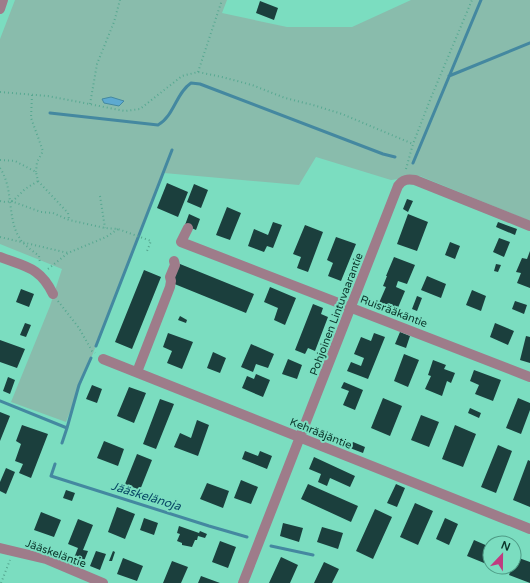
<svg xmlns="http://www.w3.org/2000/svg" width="530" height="583" font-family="'Varela Round',sans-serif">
	<rect width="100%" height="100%" fill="#7bddc0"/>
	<path fill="#89bcac" d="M 15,0 L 227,0 L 222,13 L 287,27 L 352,27 L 411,0 L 530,0 L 530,221 L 420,176 L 391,180 L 316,157 L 299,185 L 164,173 L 66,422 L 11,402 L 50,306 L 62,269 L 0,244 L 0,39 Z"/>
	<path fill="#5daad1" stroke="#4488a0" d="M 111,97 L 124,101 L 119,106 L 104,103 L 102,99 Z"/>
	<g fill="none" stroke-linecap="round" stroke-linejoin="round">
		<path stroke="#4488a0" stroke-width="3" d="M 449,76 L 530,43
			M 50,113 L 158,125 C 174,116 176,93 191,83 L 200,84 L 383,154 L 395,157
			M 413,163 L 481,0
			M 96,346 L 172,150
			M 0,401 L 67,428 L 62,443
			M 67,428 L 79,385 L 91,358
			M 55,464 L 51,476 L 209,526 L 247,537
			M 271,546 L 313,555"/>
	</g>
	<path fill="#1b3f3d" d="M 260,1 L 278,8 L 274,20 L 256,13 Z
		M 167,183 L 188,192 L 178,217 L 157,208 Z
		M 194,184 L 208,190 L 201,208 L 187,202 Z
		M 407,199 L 413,201 L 408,212 L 403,209 Z
		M 227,207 L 241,213 L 230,240 L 216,235 Z
		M 189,214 L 200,219 L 196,230 L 185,225 Z
		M 408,214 L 428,222 L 417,251 L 397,244 Z
		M 273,222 L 282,225 L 273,248 L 267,246 L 264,252 L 248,246 L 254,229 L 268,235 Z
		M 498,222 L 517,229 L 515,235 L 496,227 Z
		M 305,225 L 323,232 L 308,272 L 297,268 L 301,257 L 293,254 Z
		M 336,237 L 356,244 L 341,281 L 328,276 L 333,263 L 327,260 Z
		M 499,238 L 510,242 L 504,257 L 493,252 Z
		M 450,242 L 460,246 L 455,259 L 445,255 Z
		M 530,251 L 530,288 L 517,283 L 521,273 L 516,272 L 522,258 L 527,259 Z
		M 394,257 L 415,265 L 407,284 L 398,281 L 396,287 L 405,291 L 397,310 L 379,303 L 386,287 L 383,286 L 387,276 L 386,276 Z
		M 180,264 L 254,294 L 246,313 L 172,283 Z
		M 496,264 L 501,265 L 498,272 L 494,271 Z
		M 144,270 L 161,277 L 132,349 L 115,342 Z
		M 427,276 L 446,284 L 441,298 L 421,290 Z
		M 270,287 L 296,298 L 285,325 L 274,320 L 278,308 L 264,302 Z
		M 21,289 L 34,294 L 29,307 L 16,302 Z
		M 472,290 L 486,296 L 481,311 L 466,305 Z
		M 417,296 L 422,298 L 417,311 L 412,309 Z
		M 515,301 L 527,305 L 524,314 L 512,309 Z
		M 313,304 L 323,308 L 321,314 L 328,317 L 315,351 L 308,348 L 305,354 L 295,350 Z
		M 180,316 L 187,320 L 186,323 L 178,320 Z
		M 25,323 L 31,325 L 26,337 L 20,335 Z
		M 495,323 L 514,331 L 508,345 L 490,337 Z
		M 400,332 L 410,336 L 406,348 L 395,344 Z
		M 168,333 L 193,342 L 182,369 L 167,363 L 172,351 L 163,347 Z
		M 374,333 L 385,337 L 368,379 L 347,371 L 351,362 L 361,366 L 364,358 L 354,354 L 361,337 L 371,341 Z
		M 526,336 L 530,337 L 530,363 L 520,360 Z
		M 0,340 L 25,349 L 17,368 L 0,362 Z
		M 251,344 L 274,354 L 268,368 L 256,364 L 253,372 L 241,367 Z
		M 213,352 L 226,358 L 220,373 L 207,368 Z
		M 404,354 L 419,360 L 408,387 L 394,381 Z
		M 288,359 L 302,365 L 297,379 L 282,374 Z
		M 433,360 L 446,365 L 444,369 L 455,373 L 451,383 L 447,381 L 442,396 L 425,389 L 431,376 L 428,375 Z
		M 474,370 L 501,380 L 493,401 L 475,394 L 479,385 L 470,381 Z
		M 256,374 L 270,380 L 263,397 L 242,388 L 247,376 L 254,379 Z
		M 8,377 L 15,380 L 10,394 L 3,391 Z
		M 344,382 L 363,390 L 355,410 L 343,405 L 349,391 L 341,388 Z
		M 92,385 L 102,389 L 97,403 L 86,399 Z
		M 129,387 L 146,393 L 134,423 L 117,416 Z
		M 383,398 L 402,406 L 390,436 L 371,428 Z
		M 518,398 L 530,403 L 530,410 L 521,434 L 506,428 Z
		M 160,399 L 174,404 L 156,449 L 143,444 Z
		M 470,408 L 481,413 L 479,418 L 468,413 Z
		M 0,412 L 10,416 L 0,441 Z
		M 421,415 L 439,422 L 429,447 L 411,440 Z
		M 197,420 L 209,425 L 198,456 L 174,447 L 180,433 L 191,438 Z
		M 22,425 L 48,434 L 31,478 L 19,473 L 23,464 L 15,461 L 21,444 L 16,441 Z
		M 455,425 L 476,434 L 463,467 L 442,459 Z
		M 104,441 L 124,449 L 118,466 L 97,458 Z
		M 353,442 L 365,447 L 363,453 L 350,448 Z
		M 498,445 L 512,451 L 496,493 L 481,487 Z
		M 245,451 L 258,456 L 260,451 L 272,456 L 267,469 L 242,459 Z
		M 137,454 L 152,460 L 140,490 L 125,484 Z
		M 314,457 L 355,476 L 350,487 L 330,478 L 327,486 L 318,482 L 321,474 L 309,469 Z
		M 528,460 L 530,461 L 530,507 L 513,500 Z
		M 6,468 L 15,472 L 6,494 L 0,491 L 0,482 Z
		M 241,480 L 258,487 L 251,504 L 234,498 Z
		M 207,483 L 229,491 L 223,508 L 200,499 Z
		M 308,484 L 358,506 L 351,522 L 301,499 Z
		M 396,484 L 405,488 L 397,507 L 387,503 Z
		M 66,490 L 75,493 L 72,501 L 63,498 Z
		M 415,503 L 433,511 L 418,545 L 400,537 Z
		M 117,507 L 135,514 L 125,539 L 108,532 Z
		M 375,509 L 392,517 L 373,559 L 356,551 Z
		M 41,512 L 61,520 L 54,537 L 34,530 Z
		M 144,518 L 158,523 L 154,535 L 140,530 Z
		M 445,518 L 458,524 L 449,545 L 436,539 Z
		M 78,519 L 93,525 L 83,550 L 88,551 L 84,561 L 74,558 L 78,548 L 68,544 Z
		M 283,523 L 303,528 L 299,542 L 280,536 Z
		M 179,526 L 199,533 L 200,531 L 207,534 L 205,538 L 198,536 L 197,540 L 195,540 L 192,547 L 182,545 L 182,543 L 177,541 L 180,534 L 177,533 Z
		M 322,527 L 343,533 L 338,549 L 317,542 Z
		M 474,540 L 490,547 L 489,565 L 467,556 Z
		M 220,541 L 236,547 L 228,568 L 212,562 Z
		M 96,551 L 106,554 L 100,570 L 90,566 Z
		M 113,551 L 115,552 L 112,561 L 109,561 Z
		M 281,557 L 298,565 L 290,583 L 269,583 Z
		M 516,557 L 530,562 L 530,583 L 509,575 L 512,567 L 514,567 Z
		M 123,558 L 143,566 L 137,581 L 117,574 Z
		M 172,561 L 188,567 L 181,583 L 163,583 Z
		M 324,562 L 339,569 L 332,583 L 314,583 Z
		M 201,576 L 220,583 L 198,583 Z"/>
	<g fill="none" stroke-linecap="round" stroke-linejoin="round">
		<path stroke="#57a891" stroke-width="2" stroke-dasharray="1 3" stroke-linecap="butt" d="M 198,72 L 222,0
			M 0,92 L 48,96 L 125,111 L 140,109 L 182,76 L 198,72 L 222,77 L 252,85 L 285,98 L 313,105 L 342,114 L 413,144
			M 32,95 L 31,118 L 43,151 L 37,162 L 36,172
			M 90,104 L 97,64 L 114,22 L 120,0
			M 0,160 L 15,161 L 36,172 L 38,181 L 68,213 L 69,220
			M 0,168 C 14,189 7,218 19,237 C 23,245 33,251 39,256 L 40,263
			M 406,169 L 413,144 L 430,100 L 472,0
			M 100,196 L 105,228
			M 0,201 L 5,202 L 13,201 L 25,189 L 38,181
			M 11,201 L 41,212 L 53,213 L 69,220 L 105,228 L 118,229 L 151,241 L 147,251
			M 0,237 L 68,253
			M 48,269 L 68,253 L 106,237 L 118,229
			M 58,301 L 79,328 L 92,351 L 95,353
			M 1,583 L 10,560"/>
		<path stroke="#9e7c8a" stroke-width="10" d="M 0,9 L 3,0
			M 188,228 L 181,242 L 530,377
			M 0,257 C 26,267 40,267 53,294
			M 103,359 L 530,529
			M 137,372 L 170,287 L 171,281 L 170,277 L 175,265 L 174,261
			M 0,548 L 46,559 L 103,583
			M 243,583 L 398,186 C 403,179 408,179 415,180 L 530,226"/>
	</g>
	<g text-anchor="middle" stroke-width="4" stroke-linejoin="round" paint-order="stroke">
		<g font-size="11" fill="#0b372c" stroke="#7bddc0">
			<text transform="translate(394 311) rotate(21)" y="4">Ruisrääkäntie</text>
			<text transform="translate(336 314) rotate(-69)" y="4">Pohjoinen Lintuvaarantie</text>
			<text transform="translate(321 433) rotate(22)" y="4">Kehrääjäntie</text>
			<text transform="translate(56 553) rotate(20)" y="4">Jääskeläntie</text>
		</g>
		<g font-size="12" font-style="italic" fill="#0a4b67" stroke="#7bddc0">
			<text transform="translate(146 496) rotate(17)" y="4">Jääskelänoja</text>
		</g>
	</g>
	<g transform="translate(502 555) rotate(22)"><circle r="19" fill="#7bddc0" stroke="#4e9b85"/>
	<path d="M0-3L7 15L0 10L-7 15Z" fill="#c03b80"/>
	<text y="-6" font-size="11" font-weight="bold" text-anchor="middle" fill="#0b372c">N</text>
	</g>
</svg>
